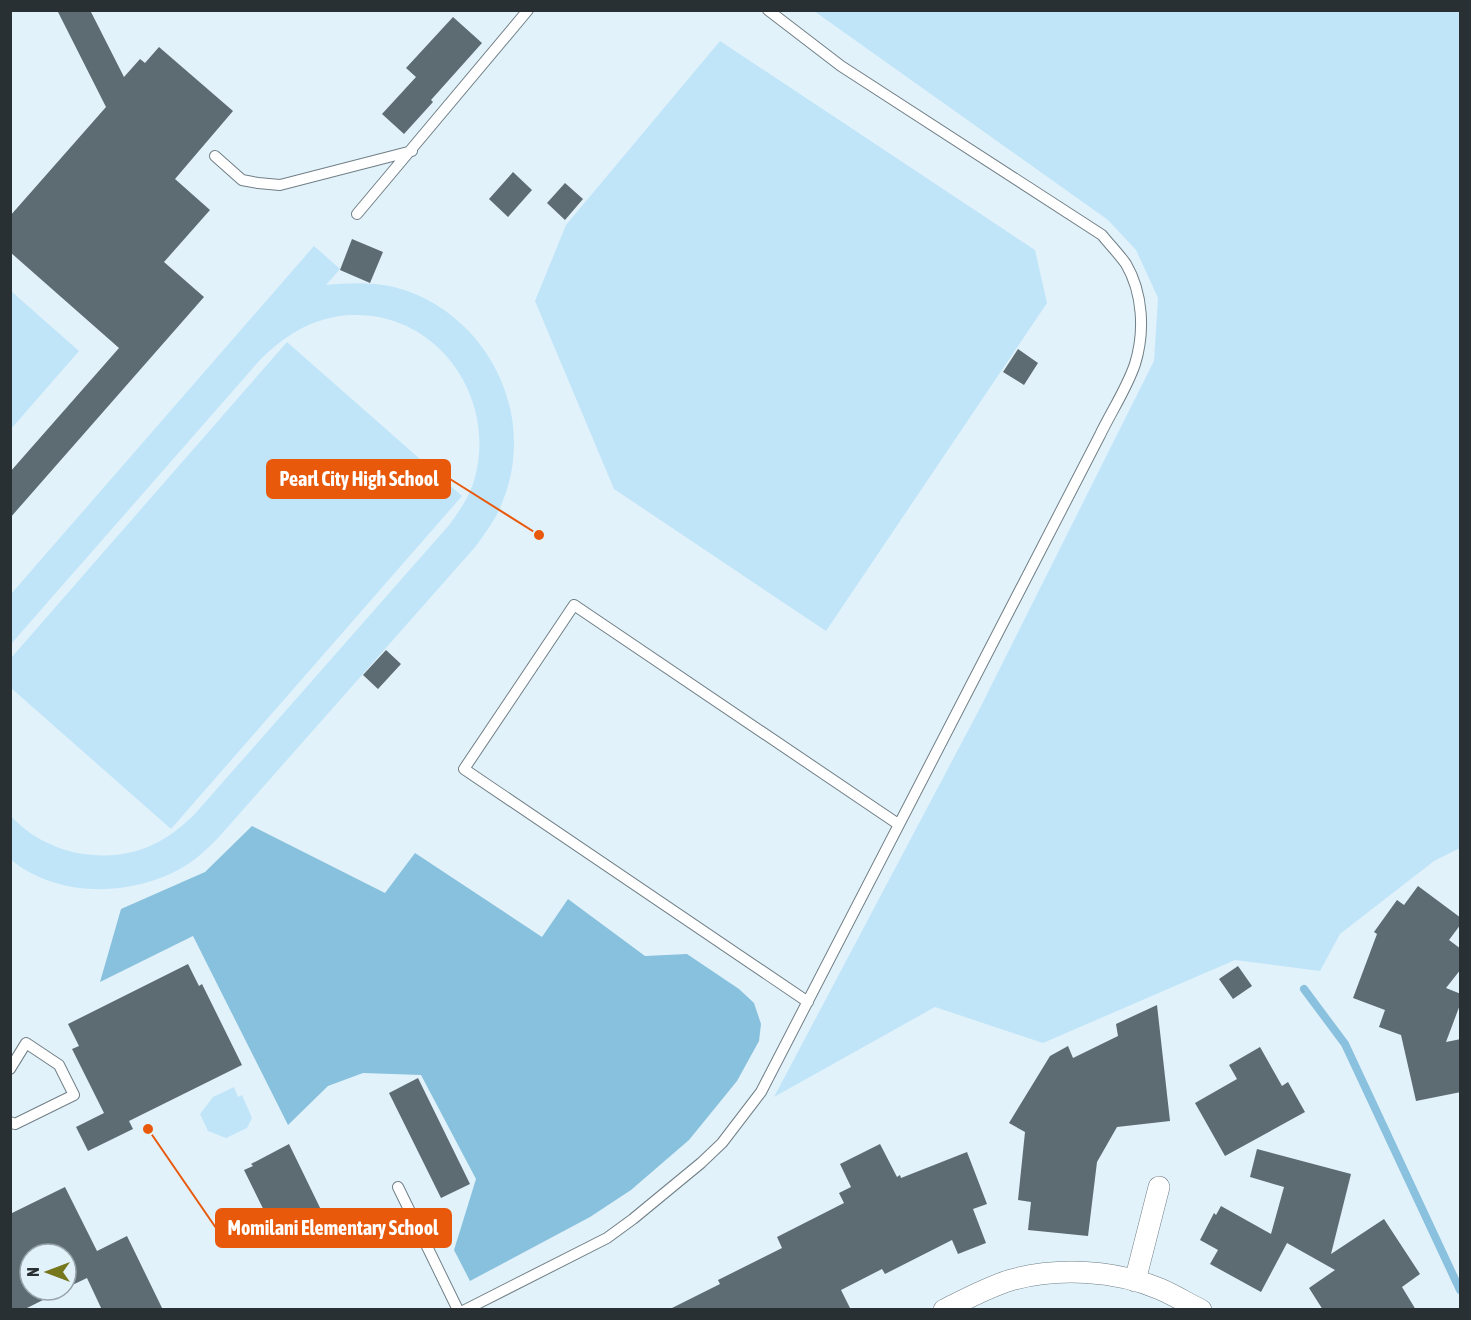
<svg xmlns="http://www.w3.org/2000/svg" width="1471" height="1320" font-family="'Asap Condensed',sans-serif">
	<rect width="100%" height="100%" fill="#e2f2fb"/>
	<path fill="#c0e5f8" d="M 814,11 L 1460,11 L 1460,848 L 1434,861 L 1340,934 L 1320,971 L 1235,960 L 1043,1043 L 935,1007 L 774,1097 L 979,710 L 1154,361 L 1158,298 L 1136,250 L 1108,220 Z
		M 720,41 L 1035,250 L 1047,303 L 826,631 L 614,489 L 535,301 L 566,225 Z
		M 314,246 L 340,269 L 326,285 C 349,283 371,282 394,287 C 487,311 539,415 502,503 C 496,519 486,532 476,546 L 218,838 C 206,850 194,862 178,870 C 127,897 57,897 11,860 L 11,816 C 47,856 112,868 160,841 C 173,834 183,825 193,816 L 450,524 C 459,511 468,499 473,484 C 502,395 430,300 334,317 C 304,323 281,339 260,360 L 11,644 L 11,594 Z
		M 11,291 L 79,351 L 11,429 Z
		M 287,342 L 462,496 L 171,829 L 11,688 L 11,658 Z
		M 234,1087 L 238,1097 L 242,1095 L 252,1118 L 247,1128 L 226,1138 L 208,1131 L 200,1114 L 213,1097 Z"/>
	<path fill="#88c1dd" d="M 252,826 L 385,893 L 415,853 L 542,937 L 568,899 L 645,956 L 687,954 L 739,989 L 754,1003 L 761,1024 L 759,1041 L 737,1081 L 689,1140 L 631,1190 L 590,1217 L 470,1281 L 454,1250 L 476,1179 L 421,1075 L 363,1073 L 328,1086 L 288,1125 L 193,936 L 100,982 L 121,909 L 205,872 Z"/>
	<g fill="none" stroke-linecap="round" stroke-linejoin="round">
		<path stroke="#89c1de" stroke-width="8" d="M 1304,989 L 1345,1044 L 1460,1290"/>
	</g>
	<path fill="#5d6b72" d="M 57,10 L 90,10 L 124,77 L 140,59 L 145,63 L 159,47 L 233,111 L 175,179 L 210,210 L 164,262 L 204,297 L 10,518 L 10,472 L 119,348 L 10,252 L 10,216 L 106,107 Z
		M 453,17 L 482,43 L 431,100 L 433,102 L 404,134 L 382,114 L 416,77 L 406,68 Z
		M 513,172 L 532,190 L 508,217 L 489,199 Z
		M 565,183 L 583,199 L 565,220 L 547,203 Z
		M 352,239 L 383,252 L 370,283 L 340,270 Z
		M 1018,349 L 1038,363 L 1024,385 L 1003,372 Z
		M 386,650 L 401,664 L 378,689 L 363,675 Z
		M 1418,886 L 1461,918 L 1461,924 L 1449,940 L 1461,949 L 1461,969 L 1446,988 L 1461,994 L 1461,1002 L 1446,1042 L 1461,1039 L 1461,1092 L 1416,1101 L 1401,1035 L 1379,1027 L 1385,1010 L 1353,998 L 1377,934 L 1374,932 L 1397,900 L 1404,905 Z
		M 188,964 L 199,986 L 202,984 L 242,1065 L 129,1121 L 133,1129 L 88,1151 L 76,1127 L 104,1113 L 72,1049 L 79,1046 L 68,1024 Z
		M 1238,966 L 1252,986 L 1233,999 L 1219,979 Z
		M 1157,1005 L 1170,1121 L 1117,1127 L 1097,1162 L 1088,1236 L 1028,1230 L 1031,1202 L 1018,1200 L 1025,1132 L 1009,1123 L 1050,1056 L 1068,1046 L 1073,1058 L 1118,1036 L 1116,1024 Z
		M 1260,1047 L 1282,1086 L 1288,1082 L 1305,1112 L 1225,1156 L 1195,1103 L 1237,1079 L 1229,1065 Z
		M 418,1078 L 470,1184 L 441,1198 L 389,1093 Z
		M 289,1144 L 325,1218 L 288,1237 L 287,1234 L 278,1239 L 244,1170 L 253,1166 L 251,1164 Z
		M 880,1144 L 897,1177 L 900,1175 L 901,1178 L 967,1152 L 987,1204 L 973,1209 L 986,1243 L 958,1254 L 952,1240 L 885,1274 L 882,1269 L 841,1290 L 851,1310 L 668,1310 L 720,1284 L 718,1280 L 782,1248 L 777,1237 L 844,1203 L 839,1193 L 851,1187 L 840,1164 Z
		M 1257,1149 L 1351,1174 L 1331,1254 L 1384,1219 L 1420,1274 L 1402,1287 L 1416,1310 L 1323,1310 L 1309,1288 L 1335,1270 L 1287,1243 L 1261,1292 L 1210,1264 L 1218,1250 L 1200,1240 L 1214,1213 L 1216,1215 L 1221,1206 L 1271,1234 L 1284,1187 L 1250,1177 Z
		M 65,1187 L 97,1251 L 127,1236 L 163,1310 L 102,1310 L 87,1278 L 66,1288 L 66,1254 L 30,1254 L 30,1290 L 63,1290 L 23,1310 L 10,1310 L 10,1214 Z"/>
	<g fill="none" stroke-linecap="round" stroke-linejoin="round">
		<defs>
			<path id="lane" d="M 215,156 L 242,180 L 258,183 L 280,185 L 412,151
				M 357,214 L 528,10
				M 808,1002 L 464,769 L 574,605 L 898,824
				M 10,1069 L 26,1043 L 59,1065 L 74,1095 L 15,1124 L 10,1122
				M 398,1187 L 458,1310
				M 465,1310 L 607,1238 L 633,1219 L 701,1163 L 722,1143 L 761,1092 L 1100,435 C 1111,412 1127,388 1135,364 C 1145,332 1143,293 1126,264 C 1119,254 1110,245 1102,235 L 841,66 L 768,10"/>
			<path id="street" d="M 1135,1281 L 1159,1187
				M 944,1310 C 966,1299 988,1287 1011,1280 C 1058,1267 1115,1270 1160,1289 C 1174,1295 1187,1303 1201,1310"/>
		</defs>
		<use href="#lane" stroke="#707f86" stroke-width="12"/>
		<use href="#street" stroke="#707f86" stroke-width="22"/>
		<use href="#lane" stroke="#fff" stroke-width="10"/>
		<use href="#street" stroke="#fff" stroke-width="21"/>
	</g>
	<path fill="none" stroke="#e8590c" stroke-width="2" d="M539 535L450 479M148 1129L216 1228"/>
	<g fill="#e8590c" stroke="#e2f2fb" stroke-width="2">
		<circle cx="539" cy="535" r="6"/>
		<circle cx="148" cy="1129" r="6"/>
	</g>
	<g fill="#e8590c" stroke="#e8590c" stroke-width="2">
		<rect x="267" y="460" width="183" height="38" rx="6"/>
		<rect x="216" y="1209" width="235" height="38" rx="6"/>
	</g>
	<g font-size="20" text-anchor="middle" font-weight="bold" fill="#fff">
		<text x="359" y="486">Pearl City High School</text>
		<text x="333" y="1235">Momilani Elementary School</text>
	</g>
	<rect width="1471" height="1320" fill="none" stroke="#293033" stroke-width="24"/>
	<g transform="translate(48 1272) rotate(270)"><circle r="28" fill="#e2f2fb" stroke="#98a4ab" stroke-width="1.5"/>
	<path d="M0-4.5L10 22L0 15L-10 22Z" fill="#77781e"/>
	<text y="-9" font-size="16" font-weight="bold" text-anchor="middle" fill="#293033">N</text>
	</g>
</svg>
